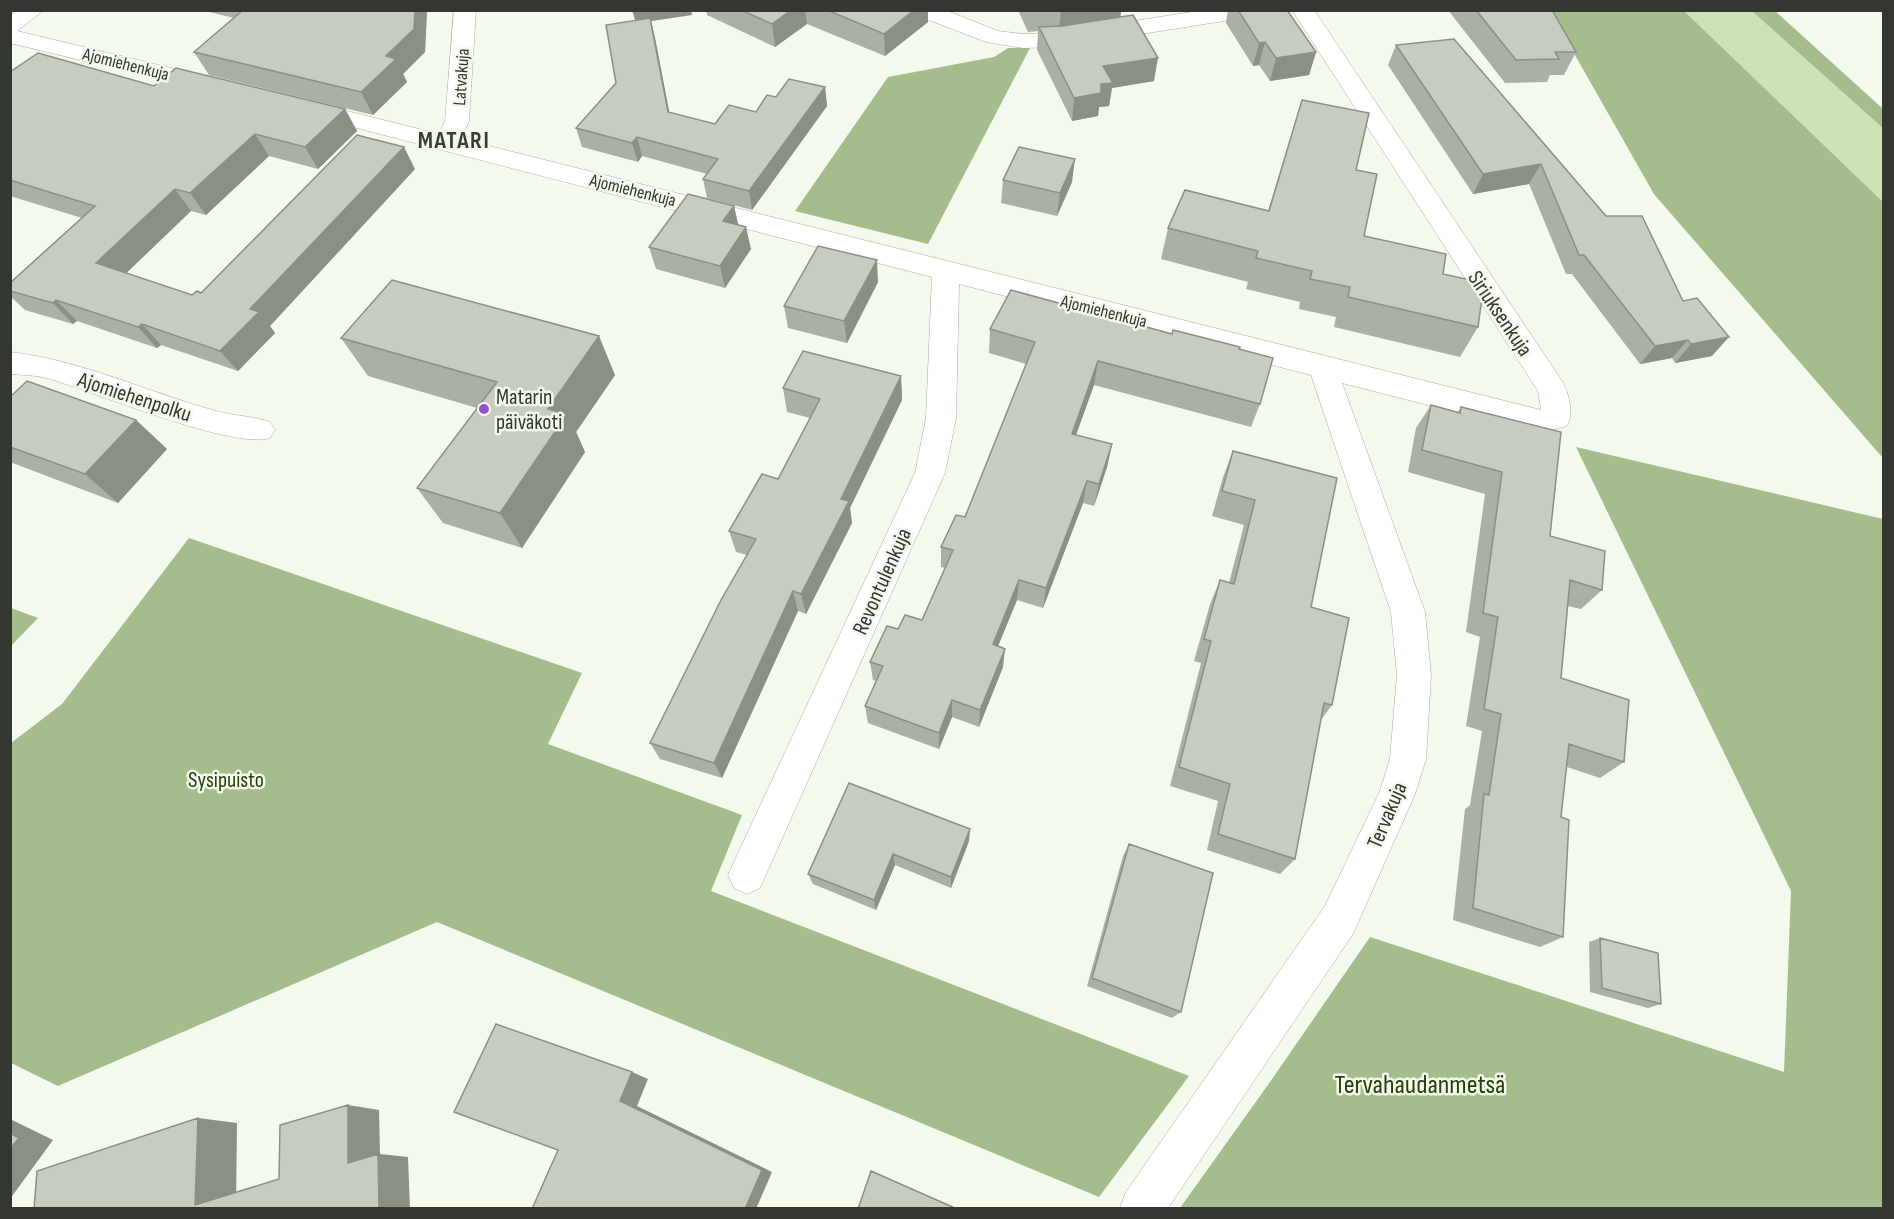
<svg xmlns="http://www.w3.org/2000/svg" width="1894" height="1219" font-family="'Sofia Sans Condensed',sans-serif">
	<rect width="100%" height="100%" fill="#f3f9ed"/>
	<path fill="#cee2b9" d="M 1550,11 L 1775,11 L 1883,109 L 1883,458 L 1654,194 Z"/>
	<path fill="#a5bd8c" d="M 1550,11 L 1684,11 L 1883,202 L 1883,458 L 1654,194 Z
		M 1752,11 L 1775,11 L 1883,109 L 1883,128 Z
		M 1008,48 L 1030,48 L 928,244 L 795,211 L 888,77 L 994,57 Z
		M 1576,447 L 1883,519 L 1883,1208 L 1180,1208 L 1270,1082 L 1370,937 L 1784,1072 L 1791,891 Z
		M 189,538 L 582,673 L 548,744 L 742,815 L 711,891 L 1189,1076 L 1099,1197 L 437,922 L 58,1086 L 11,1063 L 11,743 L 62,704 Z
		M 11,608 L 38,618 L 11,646 L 10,608 Z"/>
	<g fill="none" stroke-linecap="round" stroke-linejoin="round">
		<defs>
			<path id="street" d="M 18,10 L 44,10 L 17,31 L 221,80 L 225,85 L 221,90 L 213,92 L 10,43 L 10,16 Z
				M 454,10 L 476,10 L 469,121 L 461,139 L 1541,410 L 1538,391 L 1292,10 L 1314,10 L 1562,381 C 1569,394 1574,413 1567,426 L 1537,433 L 1342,383 L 1425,612 L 1431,675 L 1426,759 L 1415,794 L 1353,934 L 1168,1208 L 1120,1208 L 1126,1192 L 1325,906 L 1380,791 L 1390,759 L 1397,675 L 1391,612 L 1311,375 L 959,284 L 956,418 L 945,473 L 760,888 L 747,894 L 734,888 L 728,875 L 734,862 L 915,473 L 926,418 L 932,277 L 299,113 L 295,108 L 299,103 L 307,101 L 439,134 L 445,121 Z
				M 913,10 L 945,10 L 998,31 L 1023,34 L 1059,33 L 1204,10 L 1260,10 L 1257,15 L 1249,17 L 1059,47 L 1023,48 L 986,42 L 916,15 Z
				M 10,352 C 81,360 147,392 216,411 C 234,416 253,416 270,422 L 275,430 L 270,438 C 233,450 92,391 47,378 C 35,375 22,375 10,374 Z"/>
		</defs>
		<use href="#street" stroke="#a7ada1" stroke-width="1"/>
		<use href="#street" fill="#fff" fill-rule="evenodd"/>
	</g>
	<path fill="#aab0a5" d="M 201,10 L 427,10 L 425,52 L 403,74 L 407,82 L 373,115 L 209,75 L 194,52 L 234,18 Z
		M 706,10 L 928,10 L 928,22 L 885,56 L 807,24 L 775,47 L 707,15 Z
		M 1018,10 L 1121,10 L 1120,17 L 1154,81 L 1112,88 L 1109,106 L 1099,107 L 1098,116 L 1072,121 L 1037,50 L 1038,31 L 1028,32 Z
		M 1228,10 L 1287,10 L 1316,52 L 1309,75 L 1270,81 L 1259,65 L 1253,66 L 1226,23 Z
		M 1448,10 L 1552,10 L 1576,52 L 1564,75 L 1550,75 L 1547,82 L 1505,83 Z
		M 692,15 L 651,21 L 655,38 L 669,112 L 715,124 L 756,112 L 776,97 L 825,87 L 827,106 L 752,210 L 707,198 L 703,179 L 707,174 L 642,156 L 638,162 L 582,147 L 576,128 L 616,83 L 606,25 Z
		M 1396,45 L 1606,216 L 1683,301 L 1712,356 L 1675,363 L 1672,358 L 1640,364 L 1572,274 L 1566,274 L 1529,184 L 1473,194 L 1388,65 Z
		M 10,72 L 345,109 L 357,131 L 318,169 L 269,156 L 206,215 L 191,211 L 126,273 L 192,295 L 201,293 L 415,169 L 270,326 L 275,333 L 238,371 L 161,345 L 157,348 L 77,321 L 73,324 L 25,310 L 10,296 L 10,283 L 82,218 L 10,196 Z
		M 1302,100 L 1356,170 L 1364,236 L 1443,274 L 1478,327 L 1460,357 L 1334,327 L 1336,317 L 1299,309 L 1300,302 L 1246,289 L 1248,282 L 1161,259 L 1168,228 L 1268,211 Z
		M 1003,180 L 1072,182 L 1057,216 L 1001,203 Z
		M 734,206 L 738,225 L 751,249 L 725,288 L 656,269 L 649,247 Z
		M 878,282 L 847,343 L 788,328 L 784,306 Z
		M 990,329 L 1172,334 L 1239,349 L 1260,404 L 1251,427 L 1094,385 L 1076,435 L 1112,444 L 1107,467 L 1094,506 L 1083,503 L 1043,608 L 1017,600 L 998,646 L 1003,667 L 979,727 L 952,717 L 939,749 L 868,723 L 865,706 L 876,681 L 873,680 L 870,662 L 898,629 L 922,620 L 945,568 L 941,567 L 941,547 L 965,517 L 1026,364 L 989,353 Z
		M 341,338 L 615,375 L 576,432 L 585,452 L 522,548 L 443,523 L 417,488 L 477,408 L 368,376 Z
		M 901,376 L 902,400 L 850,508 L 852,523 L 806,614 L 798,611 L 722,778 L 660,759 L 650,743 L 747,555 L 736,552 L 729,531 L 778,479 L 810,418 L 787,412 L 783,388 Z
		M 10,397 L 136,420 L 167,449 L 118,503 L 10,462 Z
		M 1431,405 L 1458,412 L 1461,407 L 1550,536 L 1602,590 L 1581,609 L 1568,606 L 1561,678 L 1624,762 L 1600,778 L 1567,767 L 1561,817 L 1563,937 L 1540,947 L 1453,920 L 1465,809 L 1470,805 L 1482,731 L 1466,726 L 1480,637 L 1466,632 L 1485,494 L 1408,472 L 1416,428 Z
		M 1233,451 L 1311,607 L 1332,705 L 1321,720 L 1295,859 L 1280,874 L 1207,850 L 1218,801 L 1170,786 L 1201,663 L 1194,661 L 1210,604 L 1220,580 L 1229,583 L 1244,525 L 1212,516 L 1223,477 Z
		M 849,783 L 969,841 L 951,888 L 895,865 L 876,910 L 813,884 L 808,874 Z
		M 1129,844 L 1181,1012 L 1172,1018 L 1087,986 L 1123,856 Z
		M 1600,938 L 1661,1004 L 1648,1008 L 1590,992 L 1589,942 Z"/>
	<path fill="#8b9086" d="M 415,10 L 427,10 L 425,52 L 403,74 L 407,82 L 373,115 L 361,92 L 386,56 Z
		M 632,10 L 691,10 L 692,15 L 651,21 L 655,38 L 673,131 L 668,112 L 636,23 Z
		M 791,10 L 805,10 L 807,24 L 775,47 L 772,24 Z
		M 914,10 L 928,10 L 928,22 L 885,56 L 884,34 Z
		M 1061,10 L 1121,10 L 1120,21 L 1059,31 Z
		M 1265,42 L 1259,65 L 1253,66 L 1259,43 Z
		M 1316,52 L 1309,75 L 1270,81 L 1276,58 Z
		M 1158,58 L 1154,81 L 1112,88 L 1109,106 L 1099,107 L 1098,116 L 1072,121 L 1074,98 L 1103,66 Z
		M 825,87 L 827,106 L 752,210 L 749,191 Z
		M 345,109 L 357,131 L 318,169 L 305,147 Z
		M 255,134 L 269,156 L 206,215 L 190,193 Z
		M 637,137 L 642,156 L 638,162 L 632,143 Z
		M 404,147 L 415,169 L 270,326 L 275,333 L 238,371 L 220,351 L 250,309 Z
		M 1075,159 L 1072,182 L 1057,216 L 1060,193 Z
		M 1541,164 L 1529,184 L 1473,194 L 1483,174 Z
		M 175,189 L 191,211 L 115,284 L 96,263 Z
		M 734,206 L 739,228 L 723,221 Z
		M 746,227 L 751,249 L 725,288 L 720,266 Z
		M 877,260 L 878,282 L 847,343 L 844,321 Z
		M 56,300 L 77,321 L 73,324 L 53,303 Z
		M 142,324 L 161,345 L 157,348 L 138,327 Z
		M 599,336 L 615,375 L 576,432 L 585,452 L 522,548 L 500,513 L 548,409 Z
		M 1729,337 L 1712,356 L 1675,363 L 1691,344 Z
		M 1688,340 L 1672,358 L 1640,364 L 1655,346 Z
		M 1098,361 L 1094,385 L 1068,457 L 1072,434 Z
		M 901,376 L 902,400 L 850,508 L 852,523 L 806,614 L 801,594 L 841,499 Z
		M 136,420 L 167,449 L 118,503 L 85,474 Z
		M 1112,444 L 1107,467 L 1094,506 L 1099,484 Z
		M 1087,481 L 1083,503 L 1043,608 L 1046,588 Z
		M 1019,580 L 1017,600 L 991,663 L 993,644 Z
		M 793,591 L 798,611 L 722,778 L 714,763 Z
		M 1005,649 L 1003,667 L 979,727 L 980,710 Z
		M 952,700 L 952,717 L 939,749 L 939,733 Z
		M 970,829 L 969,841 L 951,888 L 951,877 Z
		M 893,854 L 895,865 L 876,910 L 874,900 Z
		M 632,1072 L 648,1079 L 637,1106 L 772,1172 L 756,1209 L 745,1209 L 620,1101 Z
		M 348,1105 L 379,1110 L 380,1154 L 408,1157 L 410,1209 L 379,1209 L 348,1163 Z
		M 198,1118 L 237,1123 L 236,1205 L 195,1205 Z
		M 10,1119 L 53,1140 L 10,1199 Z"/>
	<path fill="#c6cdc0" stroke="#8b9086" stroke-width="1.5" d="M 243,10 L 415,10 L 414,29 L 386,56 L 396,59 L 361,92 L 194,52 Z
		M 741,10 L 791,10 L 772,24 Z
		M 827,10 L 914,10 L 884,34 Z
		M 1238,10 L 1287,10 L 1316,52 L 1276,58 L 1265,42 L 1259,43 Z
		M 1476,10 L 1552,10 L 1576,52 L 1555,52 L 1559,59 L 1516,60 Z
		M 1133,15 L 1158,58 L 1103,66 L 1113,83 L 1101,84 L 1101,93 L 1074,98 L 1039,27 L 1062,26 Z
		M 650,18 L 668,112 L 715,124 L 729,105 L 756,112 L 767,95 L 776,97 L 789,79 L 825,87 L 749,191 L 703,179 L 718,159 L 637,137 L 632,143 L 576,128 L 616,83 L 606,25 Z
		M 1454,39 L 1606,216 L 1642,216 L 1683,301 L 1697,298 L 1729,337 L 1691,344 L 1688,340 L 1655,346 L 1584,255 L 1579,255 L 1541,164 L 1483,174 L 1396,45 Z
		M 38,53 L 154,86 L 176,68 L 345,109 L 305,147 L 255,134 L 190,193 L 175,189 L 96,263 L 192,295 L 197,291 L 201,293 L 357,135 L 404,147 L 250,309 L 259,312 L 220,351 L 142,324 L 138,327 L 56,300 L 53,303 L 10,291 L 10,283 L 95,206 L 10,180 L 10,72 Z
		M 1302,100 L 1369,113 L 1356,170 L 1377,174 L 1364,236 L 1446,254 L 1443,274 L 1484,283 L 1478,327 L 1348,297 L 1350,287 L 1310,279 L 1312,271 L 1256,258 L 1258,251 L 1168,228 L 1185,190 L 1269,211 Z
		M 1019,147 L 1075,159 L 1060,193 L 1003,180 Z
		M 688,194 L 734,206 L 723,221 L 746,227 L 720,266 L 649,247 Z
		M 818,246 L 877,260 L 844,321 L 784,306 Z
		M 392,280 L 599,336 L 548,409 L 567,414 L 500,513 L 417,488 L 497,382 L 341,338 Z
		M 1011,290 L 1172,334 L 1173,330 L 1240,347 L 1239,349 L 1273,358 L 1260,404 L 1098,361 L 1072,434 L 1112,444 L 1099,484 L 1087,481 L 1046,588 L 1019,580 L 993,644 L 1005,649 L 980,710 L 952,700 L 939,733 L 865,706 L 883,666 L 870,662 L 887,626 L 898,629 L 905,615 L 922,620 L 953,550 L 941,547 L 956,515 L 965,517 L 1035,342 L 990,329 Z
		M 803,351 L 901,376 L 841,499 L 849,501 L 801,594 L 793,591 L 714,763 L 650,743 L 721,600 L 756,539 L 729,531 L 762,474 L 778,479 L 820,399 L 783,388 Z
		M 27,381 L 136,420 L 85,474 L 10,447 L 10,397 Z
		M 1431,405 L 1460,413 L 1461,407 L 1561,432 L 1550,536 L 1605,551 L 1602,590 L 1570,580 L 1561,678 L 1629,700 L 1624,762 L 1569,744 L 1561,817 L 1569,820 L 1563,937 L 1473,908 L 1484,794 L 1489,795 L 1501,714 L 1484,709 L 1498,617 L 1483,613 L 1502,472 L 1422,450 Z
		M 1233,451 L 1337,478 L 1311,607 L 1349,618 L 1332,705 L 1324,703 L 1295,859 L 1218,834 L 1230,784 L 1179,767 L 1211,641 L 1204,639 L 1220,580 L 1234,584 L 1255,500 L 1222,491 Z
		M 849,783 L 970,829 L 951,877 L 893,854 L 874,900 L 808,874 Z
		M 1129,844 L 1213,873 L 1181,1012 L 1092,978 Z
		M 1600,938 L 1658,953 L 1661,1004 L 1602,988 Z
		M 496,1024 L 632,1072 L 620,1101 L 762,1170 L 745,1209 L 532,1209 L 558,1150 L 454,1112 Z
		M 348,1105 L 348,1163 L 378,1154 L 379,1209 L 34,1209 L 37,1171 L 198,1118 L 195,1205 L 279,1179 L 280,1125 Z
		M 10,1133 L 19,1138 L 10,1149 Z
		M 871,1171 L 957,1209 L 858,1209 Z"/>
	<circle fill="#9552c7" stroke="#f3f9ed" stroke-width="2" cx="484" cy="409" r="6"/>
	<g text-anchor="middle" stroke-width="5" stroke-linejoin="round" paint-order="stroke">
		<g font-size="18" fill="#343631" stroke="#f3f9ed">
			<text transform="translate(126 64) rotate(14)" y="6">Ajomiehenkuja</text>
			<text transform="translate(461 77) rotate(-86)" y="6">Latvakuja</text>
			<text transform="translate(633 190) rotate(14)" y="6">Ajomiehenkuja</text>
			<text transform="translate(1104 311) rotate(14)" y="6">Ajomiehenkuja</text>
		</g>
		<g font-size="22" fill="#343631" stroke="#f3f9ed">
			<text transform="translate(1501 313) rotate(56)" y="8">Siriuksenkuja</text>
			<text transform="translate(135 396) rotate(18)" y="8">Ajomiehenpolku</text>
			<text transform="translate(881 581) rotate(-66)" y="8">Revontulenkuja</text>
			<text transform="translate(1386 815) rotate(-67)" y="8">Tervakuja</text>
		</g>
		<g font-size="22" fill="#343631" stroke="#f3f9ed" text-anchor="start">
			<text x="496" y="404">Matarin<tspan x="496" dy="25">päiväkoti</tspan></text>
		</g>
		<g font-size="22" fill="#2a3f09" stroke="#f3f9ed">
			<text x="226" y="787">Sysipuisto</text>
		</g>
		<g font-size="24" font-weight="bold" letter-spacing="1.5" fill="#393e34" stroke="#f3f9ed">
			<text x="454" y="148">MATARI</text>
		</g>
		<g font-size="27" fill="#2a3f09" stroke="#f3f9ed">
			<text x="1420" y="1093">Tervahaudanmetsä</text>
		</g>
	</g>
	<rect width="1894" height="1219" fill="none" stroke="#343631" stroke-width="24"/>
</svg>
